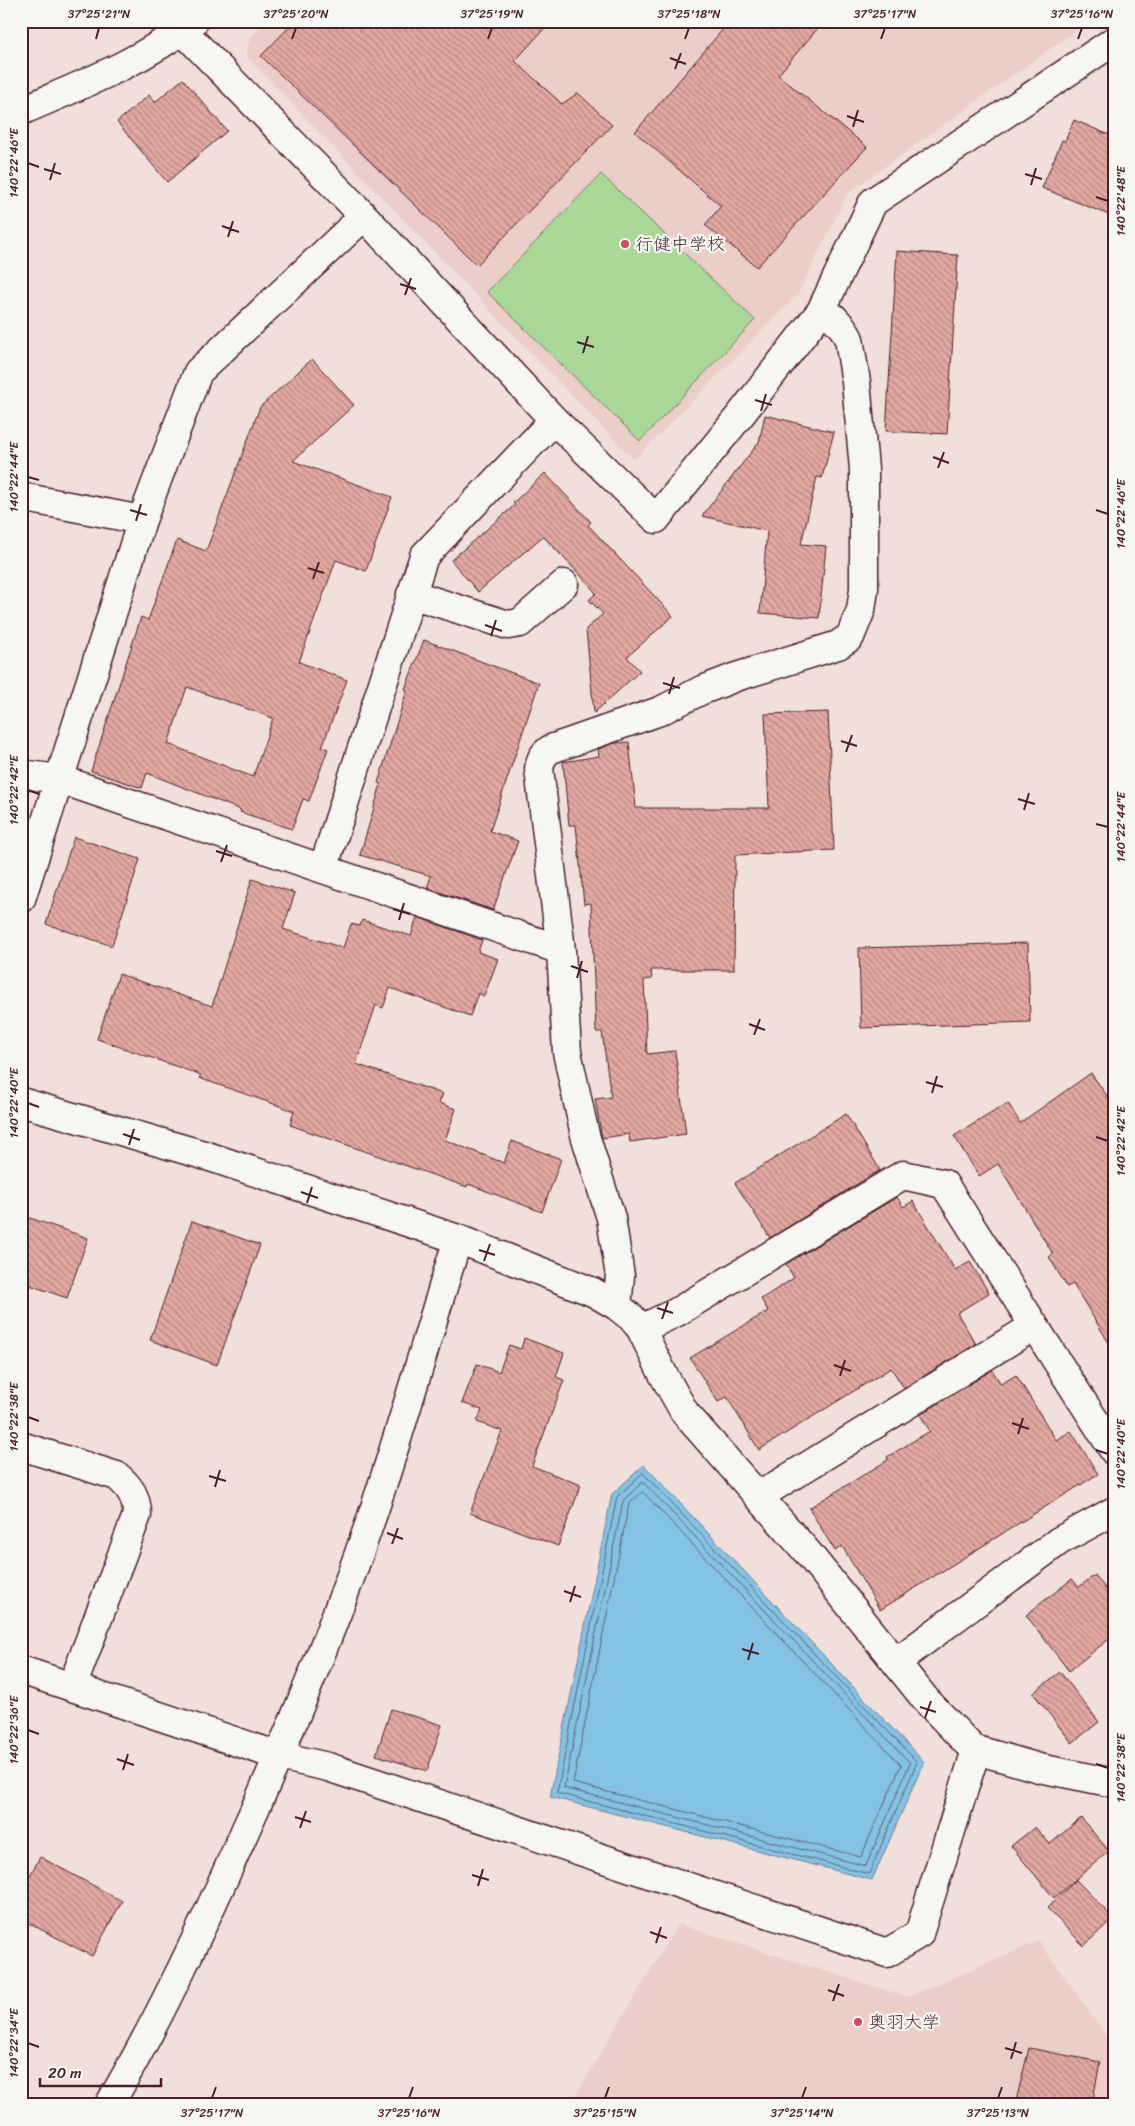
<svg xmlns="http://www.w3.org/2000/svg" width="1135" height="2126" font-family="Sriracha,'Klee One',sans-serif">
	<defs>
		<pattern id="building-back-hatch" width="6" height="6" patternUnits="userSpaceOnUse" patternTransform="scale(1.25)"><rect width="6" height="6" fill="#e2a8a1"/><path d="M-1 5l2 2M0 0l6 6M5-1l2 2" fill="none" stroke="#b98883"/></pattern>
	</defs>
	<rect width="100%" height="100%" fill="#f0dfda"/>
	<filter id="ink" filterUnits="userSpaceOnUse"><feTurbulence type="fractalNoise" baseFrequency=".02" numOctaves="2"/><feDisplacementMap in="SourceGraphic" scale="10" xChannelSelector="R" yChannelSelector="G"/><feConvolveMatrix kernelMatrix="1 2 1 2 8 2 1 2 1" color-interpolation-filters="sRGB"/></filter>
	<g filter="url(#ink)">
		<path fill="#eccec9" d="M 266,21 L 1089,21 L 848,193 L 798,294 L 634,460 L 246,56 L 250,38 Z
			M 678,1924 L 907,1997 L 1039,1941 L 1114,2047 L 1114,2105 L 570,2105 Z"/>
		<path fill="#a9d898" stroke="#7a7c62" d="M 601,174 L 755,320 L 640,441 L 487,292 Z"/>
		<path fill="#83c2e3" stroke="#6c8199" d="M 644,1465 L 924,1762 L 872,1880 L 550,1797 L 612,1494 Z"/>
		<g fill="none" stroke-linecap="round" stroke-linejoin="round">
			<path stroke="#616075" stroke-width="1" d="M 643,1473 L 917,1762 L 869,1874 L 557,1793 L 617,1497 Z
				M 643,1482 L 910,1763 L 866,1866 L 564,1788 L 623,1501 Z
				M 643,1492 L 901,1765 L 861,1857 L 573,1783 L 629,1504 Z"/>
		</g>
		<path fill="url(#building-back-hatch)" stroke="#4a1f2b" fill-rule="evenodd" d="M 295,21 L 551,21 L 515,61 L 562,104 L 578,93 L 612,125 L 477,265 L 261,56 Z
			M 730,21 L 824,21 L 778,75 L 867,147 L 757,267 L 705,225 L 721,206 L 635,132 Z
			M 183,79 L 227,131 L 167,182 L 117,122 L 149,95 L 155,102 Z
			M 1074,120 L 1114,137 L 1114,217 L 1042,188 L 1062,140 L 1065,141 Z
			M 897,251 L 958,255 L 947,434 L 886,431 Z
			M 312,359 L 354,405 L 293,461 L 392,497 L 366,571 L 336,560 L 299,662 L 347,680 L 322,747 L 328,749 L 309,801 L 303,799 L 292,829 L 240,812 L 241,810 L 147,773 L 142,788 L 91,771 L 141,617 L 148,620 L 177,540 L 206,551 L 260,407 ZM 187,687 L 273,718 L 253,777 L 168,744 Z
			M 765,415 L 834,432 L 822,478 L 817,477 L 801,544 L 826,546 L 819,618 L 760,613 L 767,531 L 702,516 L 759,442 Z
			M 545,473 L 591,522 L 588,525 L 673,616 L 627,657 L 640,671 L 594,713 L 586,629 L 603,614 L 589,600 L 596,593 L 581,576 L 543,536 L 478,592 L 451,560 L 515,505 L 513,503 Z
			M 424,640 L 539,683 L 490,831 L 518,841 L 493,910 L 427,888 L 431,876 L 360,855 L 381,784 L 378,783 L 407,690 L 405,689 Z
			M 828,712 L 834,850 L 735,855 L 734,970 L 651,970 L 652,979 L 644,980 L 647,1054 L 675,1051 L 686,1134 L 630,1142 L 629,1134 L 602,1138 L 595,1099 L 611,1097 L 602,1032 L 596,1032 L 591,903 L 584,904 L 576,825 L 569,825 L 563,762 L 599,756 L 598,749 L 615,743 L 629,742 L 636,808 L 769,808 L 765,714 Z
			M 74,837 L 140,859 L 112,946 L 46,924 Z
			M 252,879 L 295,893 L 283,929 L 343,948 L 351,924 L 360,926 L 362,920 L 411,936 L 417,917 L 482,940 L 478,952 L 498,959 L 484,996 L 478,993 L 470,1016 L 390,988 L 383,1008 L 376,1005 L 356,1064 L 443,1094 L 439,1103 L 456,1109 L 445,1140 L 504,1163 L 512,1141 L 561,1159 L 542,1212 L 468,1184 L 467,1187 L 290,1125 L 294,1111 L 199,1078 L 201,1075 L 97,1039 L 119,974 L 212,1006 Z
			M 1028,943 L 1030,1022 L 861,1028 L 859,948 Z
			M 1091,1073 L 1114,1106 L 1114,1351 L 1073,1284 L 1067,1287 L 1049,1257 L 1053,1254 L 998,1164 L 979,1176 L 954,1136 L 1008,1103 L 1020,1123 Z
			M 846,1114 L 880,1170 L 770,1238 L 735,1183 Z
			M 897,1197 L 903,1207 L 913,1201 L 955,1270 L 970,1262 L 989,1293 L 957,1313 L 976,1344 L 904,1388 L 891,1368 L 759,1450 L 727,1397 L 718,1402 L 690,1358 L 768,1311 L 761,1299 L 794,1278 L 786,1264 Z
			M 21,1215 L 88,1238 L 67,1298 L 21,1282 Z
			M 192,1221 L 260,1245 L 217,1365 L 150,1340 Z
			M 524,1338 L 564,1353 L 556,1377 L 564,1380 L 532,1466 L 581,1485 L 558,1546 L 470,1513 L 502,1431 L 477,1422 L 482,1410 L 462,1403 L 477,1364 L 499,1372 L 509,1345 L 521,1349 Z
			M 992,1370 L 1001,1384 L 1016,1375 L 1056,1440 L 1071,1431 L 1098,1474 L 880,1610 L 842,1546 L 835,1551 L 809,1508 L 888,1460 L 887,1457 L 930,1431 L 920,1415 Z
			M 1095,1575 L 1114,1600 L 1114,1635 L 1069,1671 L 1026,1615 L 1072,1579 L 1079,1587 Z
			M 1060,1672 L 1099,1722 L 1072,1743 L 1033,1693 Z
			M 391,1709 L 442,1725 L 427,1771 L 376,1755 Z
			M 1081,1818 L 1109,1851 L 1054,1898 L 1011,1846 L 1035,1827 L 1050,1844 Z
			M 40,1857 L 122,1901 L 92,1956 L 21,1919 L 21,1892 Z
			M 1076,1880 L 1113,1918 L 1084,1946 L 1047,1908 Z
			M 1029,2048 L 1100,2062 L 1092,2105 L 1015,2105 Z"/>
		<g fill="none" stroke-linecap="round" stroke-linejoin="round">
			<defs>
				<path id="minor" d="M 173,21 L 364,216 L 554,420 L 656,519 L 742,413 L 821,311 L 873,202 L 1114,41
					M 21,111 C 81,85 142,62 194,21
					M 21,497 L 142,520
					M 411,594 L 508,625 L 520,623 L 564,584
					M 21,774 L 59,779 L 561,950
					M 323,869 L 424,556 L 554,420
					M 21,899 L 142,520 L 198,372 L 364,216
					M 21,1102 L 207,1156 L 458,1239 L 593,1292 L 617,1306 L 632,1318 L 641,1329 L 663,1374 L 685,1413 L 808,1553 L 926,1700 L 973,1749 L 1039,1768 L 1114,1783
					M 617,1306 L 620,1276 L 611,1218 L 585,1135 L 567,1052 L 561,950 L 539,769 C 541,759 542,755 551,749 L 660,711 L 700,691 L 736,677 L 838,645 L 850,637 L 861,610 L 864,589 L 864,469 L 856,382 L 849,339 L 843,328 L 834,318 L 821,311
					M 641,1329 L 677,1312 L 903,1175 L 944,1184 L 1114,1451
					M 21,1446 L 117,1476 C 130,1487 137,1497 137,1515 L 72,1687
					M 759,1496 L 1034,1326
					M 896,1662 L 1059,1541 L 1114,1511
					M 21,1670 L 279,1756 L 328,1767 L 887,1953 L 919,1934 L 976,1750
					M 109,2105 C 161,2016 204,1924 245,1831 C 291,1730 334,1627 370,1522 C 402,1429 428,1333 458,1239"/>
			</defs>
			<use href="#minor" stroke="#4a1f2b" stroke-width="31"/>
			<use href="#minor" stroke="#f6f6f2" stroke-width="28"/>
		</g>
	</g>
	<path fill="none" stroke="#4a1f2b" stroke-width="2" d="M 96,39 L 99,28M 292,39 L 296,28M 488,39 L 492,28M 685,39 L 689,28M 881,39 L 885,28M 1078,39 L 1082,28M 670,58 L 686,64M 675,69 L 681,53M 847,116 L 864,122M 853,127 L 858,110M 28,163 L 39,167M 44,169 L 61,174M 1025,174 L 1042,179M 50,180 L 55,163M 1031,185 L 1036,168M 1096,197 L 1108,201M 222,226 L 239,232M 228,237 L 233,221M 400,284 L 416,289M 405,295 L 411,278M 577,342 L 594,347M 583,353 L 588,336M 755,400 L 772,405M 761,411 L 766,394M 933,457 L 949,463M 938,468 L 944,452M 28,477 L 39,480M 130,510 L 147,515M 1096,510 L 1108,514M 136,521 L 141,504M 308,568 L 324,573M 313,579 L 319,562M 485,625 L 502,631M 491,636 L 496,620M 663,683 L 680,688M 669,694 L 674,677M 841,741 L 857,746M 846,752 L 852,735M 28,790 L 39,794M 1018,799 L 1035,804M 1024,810 L 1029,793M 1096,824 L 1108,827M 216,851 L 232,856M 221,862 L 227,845M 393,909 L 410,914M 399,920 L 404,903M 571,966 L 588,972M 577,978 L 582,961M 749,1024 L 765,1030M 754,1035 L 760,1019M 926,1082 L 943,1087M 932,1093 L 937,1076M 28,1103 L 39,1107M 123,1134 L 140,1140M 1096,1137 L 1108,1141M 129,1145 L 134,1129M 301,1192 L 318,1198M 307,1203 L 312,1187M 479,1250 L 495,1255M 484,1261 L 490,1244M 657,1308 L 673,1313M 662,1319 L 668,1302M 834,1365 L 851,1371M 840,1376 L 845,1360M 28,1417 L 39,1421M 1012,1423 L 1029,1429M 1018,1434 L 1023,1418M 1096,1450 L 1108,1454M 209,1476 L 226,1481M 215,1487 L 220,1470M 387,1533 L 403,1539M 392,1544 L 398,1528M 564,1591 L 581,1597M 570,1602 L 575,1586M 742,1649 L 759,1654M 748,1660 L 753,1643M 920,1707 L 936,1712M 925,1718 L 931,1701M 28,1730 L 39,1734M 117,1759 L 134,1765M 1096,1764 L 1108,1768M 123,1770 L 128,1754M 295,1817 L 311,1822M 300,1828 L 306,1811M 472,1875 L 489,1880M 478,1886 L 483,1869M 650,1932 L 667,1938M 656,1943 L 661,1927M 828,1990 L 844,1996M 833,2001 L 839,1984M 28,2043 L 39,2047M 1005,2048 L 1022,2053M 1011,2059 L 1016,2042M 212,2098 L 216,2087M 409,2098 L 413,2087M 605,2098 L 609,2087M 802,2098 L 806,2087M 998,2098 L 1002,2087"/>
	<g fill="#d1495b" stroke="#f6f6f2" stroke-width="2">
		<circle cx="625" cy="244" r="5"/>
		<circle cx="858" cy="2022" r="5"/>
	</g>
	<g text-anchor="middle" stroke-width="4.5" stroke-linejoin="round" paint-order="stroke">
		<g font-size="18" fill="#4a1f2b" stroke="#f6f6f2" text-anchor="start">
			<text x="635" y="250">行健中学校</text>
			<text x="868" y="2028">奥羽大学</text>
		</g>
	</g>
	<rect width="1135" height="2126" fill="none" stroke="#f6f6f2" stroke-width="55"/>
	<path d="M40 2078v8h121v-8" fill="none" stroke="#4a1f2b" stroke-width="2.5"/>
	<text x="48" y="2078" font-size="15" fill="#4a1f2b" stroke="#f6f6f2" stroke-width="4" paint-order="stroke">20 m</text>
	<rect x="28" y="28" width="1080" height="2070" fill="none" stroke="#4a1f2b" stroke-width="2"/>
	<g font-size="12" text-anchor="middle" fill="#4a1f2b">
		<text x="99" y="18">37°25'21"N</text>
		<text x="296" y="18">37°25'20"N</text>
		<text x="492" y="18">37°25'19"N</text>
		<text x="689" y="18">37°25'18"N</text>
		<text x="885" y="18">37°25'17"N</text>
		<text x="1082" y="18">37°25'16"N</text>
		<text transform="translate(14 163) rotate(-90)" y="4">140°22'46"E</text>
		<text transform="translate(1121 201) rotate(-90)" y="4">140°22'48"E</text>
		<text transform="translate(14 477) rotate(-90)" y="4">140°22'44"E</text>
		<text transform="translate(1121 514) rotate(-90)" y="4">140°22'46"E</text>
		<text transform="translate(14 790) rotate(-90)" y="4">140°22'42"E</text>
		<text transform="translate(1121 827) rotate(-90)" y="4">140°22'44"E</text>
		<text transform="translate(14 1103) rotate(-90)" y="4">140°22'40"E</text>
		<text transform="translate(1121 1141) rotate(-90)" y="4">140°22'42"E</text>
		<text transform="translate(14 1417) rotate(-90)" y="4">140°22'38"E</text>
		<text transform="translate(1121 1454) rotate(-90)" y="4">140°22'40"E</text>
		<text transform="translate(14 1730) rotate(-90)" y="4">140°22'36"E</text>
		<text transform="translate(1121 1768) rotate(-90)" y="4">140°22'38"E</text>
		<text transform="translate(14 2043) rotate(-90)" y="4">140°22'34"E</text>
		<text x="212" y="2117">37°25'17"N</text>
		<text x="409" y="2117">37°25'16"N</text>
		<text x="605" y="2117">37°25'15"N</text>
		<text x="802" y="2117">37°25'14"N</text>
		<text x="998" y="2117">37°25'13"N</text>
	</g>
</svg>
